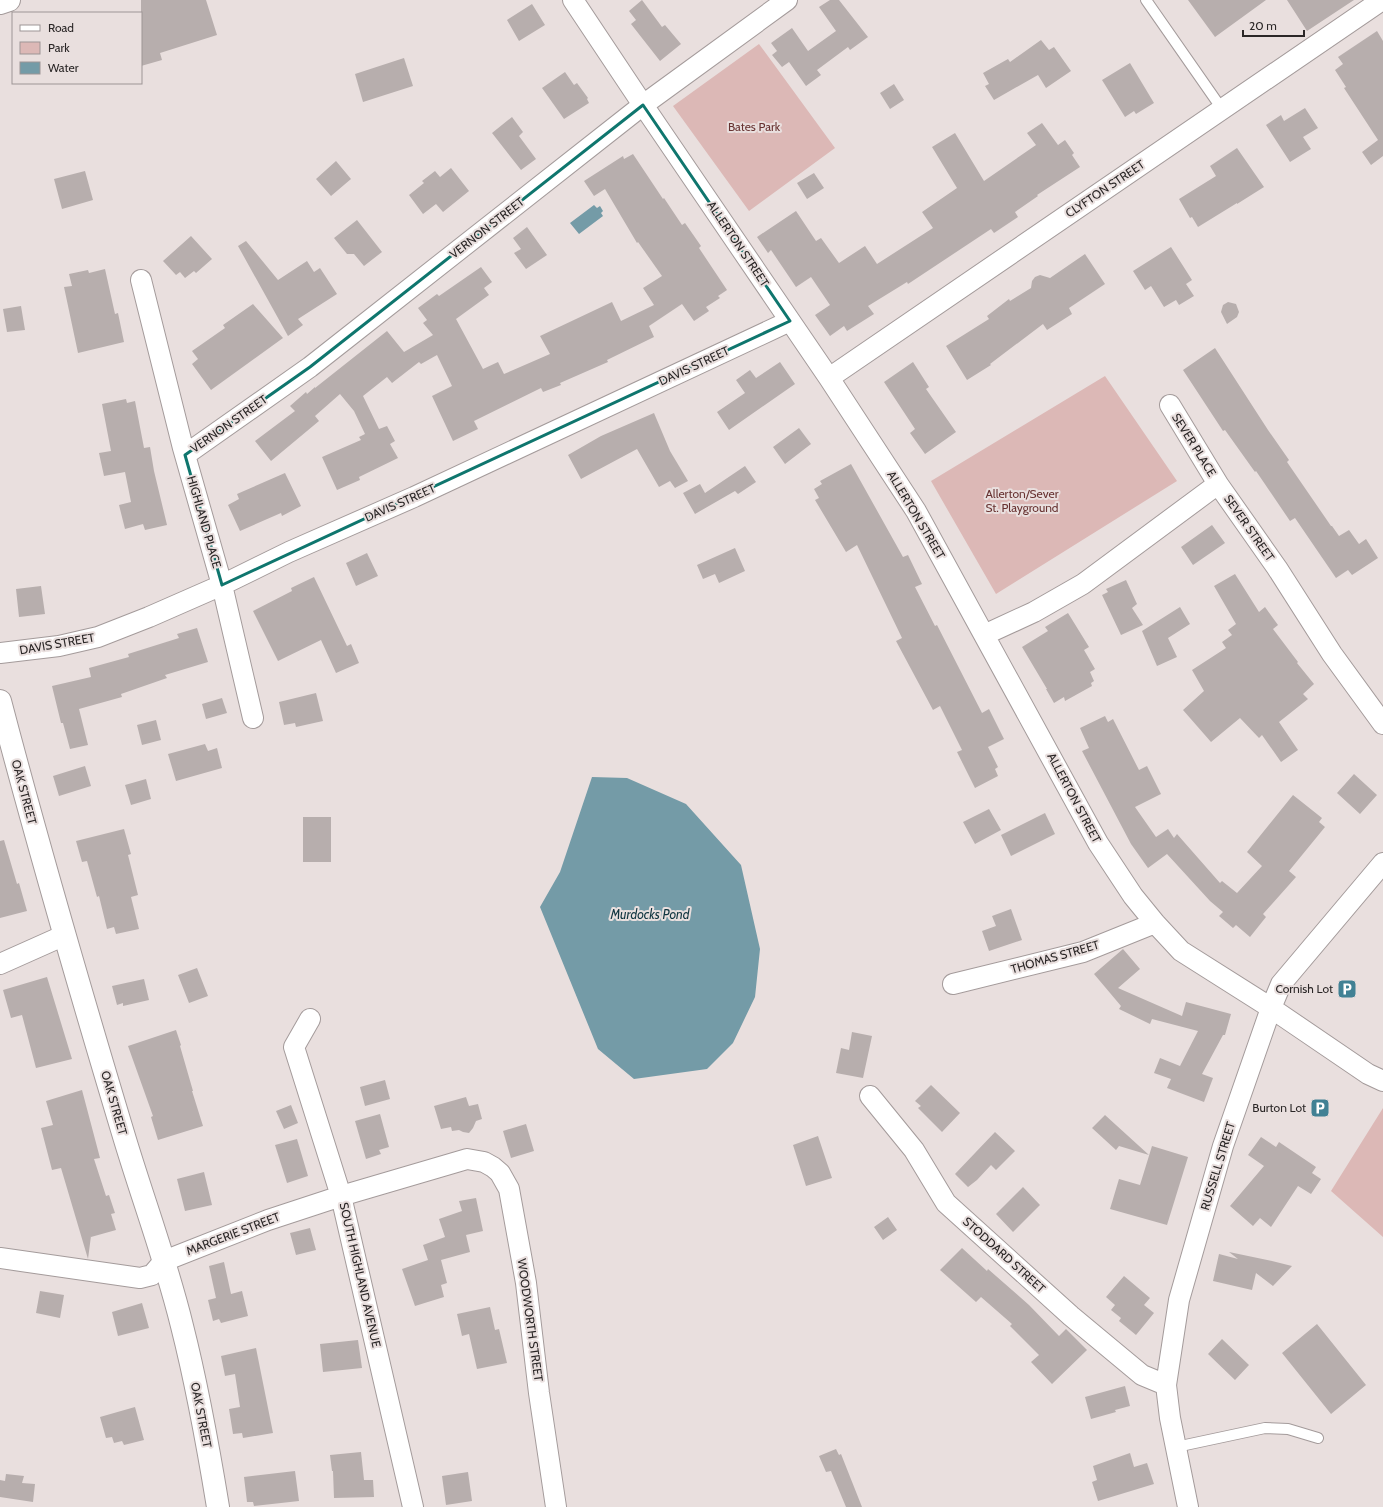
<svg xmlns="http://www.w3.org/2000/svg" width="1383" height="1507" font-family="Cabin,sans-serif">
	<rect width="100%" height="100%" fill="#e9dfde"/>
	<path fill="#dcb8b6" d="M 759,44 L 835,148 L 749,211 L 673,106 Z
		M 1105,376 L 1177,481 L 996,594 L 931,481 Z
		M 1383,1108 L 1383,1237 L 1331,1191 Z"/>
	<path fill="#749ba7" d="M 594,205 L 597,208 L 600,206 L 603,211 L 601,213 L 603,216 L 579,234 L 570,223 Z
		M 592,777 L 627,778 L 686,804 L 741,865 L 760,949 L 755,997 L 733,1043 L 707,1069 L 634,1079 L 598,1049 L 540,907 L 560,872 Z"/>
	<path fill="#b7aead" d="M 141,0 L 206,0 L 217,35 L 160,53 L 162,60 L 141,66 Z
		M 642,0 L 662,27 L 665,25 L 681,44 L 660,61 L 631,24 L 636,20 L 629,11 Z
		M 830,0 L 839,0 L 868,37 L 850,50 L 848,47 L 817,70 L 821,75 L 806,86 L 789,62 L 782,67 L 772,55 L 777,51 L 771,43 L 792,28 L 808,51 L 836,31 L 819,7 Z
		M 1188,0 L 1266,0 L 1215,37 Z
		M 1287,0 L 1354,0 L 1307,31 Z
		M 532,4 L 545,25 L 519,41 L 507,20 Z
		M 1377,31 L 1383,41 L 1383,156 L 1371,165 L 1362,152 L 1378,140 L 1344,88 L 1346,87 L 1335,70 L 1343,64 L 1338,57 Z
		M 1041,40 L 1049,50 L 1054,47 L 1071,71 L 1046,88 L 1038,75 L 994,100 L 985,86 L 989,84 L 983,73 L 1008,59 L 1010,62 Z
		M 404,58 L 413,86 L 363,102 L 355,74 Z
		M 1130,63 L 1154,103 L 1136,114 L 1134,111 L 1125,117 L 1102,80 Z
		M 565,72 L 574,85 L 577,83 L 588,98 L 587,99 L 589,103 L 564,119 L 542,88 Z
		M 894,84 L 904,100 L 890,109 L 880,93 Z
		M 1305,108 L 1318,128 L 1303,137 L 1311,149 L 1290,162 L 1266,125 L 1281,115 L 1284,121 Z
		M 512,117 L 523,132 L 519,136 L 536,159 L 521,170 L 492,133 Z
		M 1042,123 L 1058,145 L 1065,140 L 1074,153 L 1072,155 L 1080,167 L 1037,195 L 1038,196 L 1015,212 L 1018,217 L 994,233 L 991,229 L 908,284 L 907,282 L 868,306 L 874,314 L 847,331 L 844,326 L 830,336 L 815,315 L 830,305 L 811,277 L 796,287 L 771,250 L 768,253 L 757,237 L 796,211 L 816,241 L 821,238 L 839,263 L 865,246 L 877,264 L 933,228 L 922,212 L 957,188 L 932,147 L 955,133 L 984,181 L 1036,145 L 1027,133 Z
		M 1237,148 L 1264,187 L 1237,204 L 1237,203 L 1198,227 L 1192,217 L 1190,218 L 1179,199 L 1216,176 L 1210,166 Z
		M 633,154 L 663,199 L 664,198 L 682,225 L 685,223 L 701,246 L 699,248 L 727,290 L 718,296 L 720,298 L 706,307 L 709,311 L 694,321 L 682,304 L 649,326 L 654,337 L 607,360 L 608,362 L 560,383 L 561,385 L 543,392 L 541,388 L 474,421 L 478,429 L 453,441 L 432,396 L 452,386 L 437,355 L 421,364 L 419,362 L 392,383 L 387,377 L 363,396 L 379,429 L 387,426 L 395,441 L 390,444 L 398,458 L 359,477 L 360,480 L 337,490 L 322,457 L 361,440 L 359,437 L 365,434 L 354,411 L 340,394 L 315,416 L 319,421 L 271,461 L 255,441 L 295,411 L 290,406 L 306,392 L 307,394 L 315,387 L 315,388 L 387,331 L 404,352 L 433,335 L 423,323 L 427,320 L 418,308 L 437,294 L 439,296 L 481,267 L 492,282 L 484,288 L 489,295 L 456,319 L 483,369 L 498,362 L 504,374 L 550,354 L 540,336 L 612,302 L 621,321 L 654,305 L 643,288 L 662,276 L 638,242 L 637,243 L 605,189 L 594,196 L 584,181 L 623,156 L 624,159 Z
		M 336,161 L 351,179 L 331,196 L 316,179 Z
		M 451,168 L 469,191 L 443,212 L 436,204 L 423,214 L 409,195 L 424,183 L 422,181 L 435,171 L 440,177 Z
		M 85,171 L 93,200 L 62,209 L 54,179 Z
		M 814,173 L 824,188 L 807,199 L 797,183 Z
		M 357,220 L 382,252 L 364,266 L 354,254 L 347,254 L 334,238 Z
		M 527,227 L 547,255 L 526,269 L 514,253 L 521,249 L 513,238 Z
		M 191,236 L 212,259 L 196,273 L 194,271 L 185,278 L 180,272 L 176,275 L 163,261 Z
		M 246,241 L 278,280 L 307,261 L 314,272 L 320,268 L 337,294 L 298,319 L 303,325 L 288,336 L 238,246 Z
		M 1171,247 L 1192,280 L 1186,284 L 1194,296 L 1179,305 L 1176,300 L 1164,307 L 1151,286 L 1145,290 L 1133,271 Z
		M 1085,254 L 1105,284 L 1069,308 L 1072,314 L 1047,330 L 1043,324 L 990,364 L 991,365 L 967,380 L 946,346 L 989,319 L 987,316 L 1009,299 L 1010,301 L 1031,288 L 1032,281 L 1035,277 L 1040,275 L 1050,278 Z
		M 105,269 L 115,314 L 118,313 L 124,342 L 78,353 L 64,287 L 72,286 L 69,274 L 88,270 L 89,273 Z
		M 1228,302 L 1236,304 L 1239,312 L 1237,317 L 1227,324 L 1221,312 L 1223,305 Z
		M 253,304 L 283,338 L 211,390 L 192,364 L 198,359 L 192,351 L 225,328 L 223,325 Z
		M 21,306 L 25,330 L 7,332 L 3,309 Z
		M 1215,348 L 1268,430 L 1289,460 L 1287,462 L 1331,526 L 1332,526 L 1339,536 L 1349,530 L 1359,544 L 1366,539 L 1378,558 L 1352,575 L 1348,570 L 1336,578 L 1295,518 L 1290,521 L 1256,471 L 1255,472 L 1225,430 L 1223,431 L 1183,370 Z
		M 780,362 L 795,384 L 729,430 L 717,412 L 745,393 L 736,380 L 750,370 L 756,378 Z
		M 913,362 L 929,387 L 926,389 L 956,432 L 925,454 L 910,433 L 915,429 L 884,382 Z
		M 126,399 L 127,403 L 135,401 L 144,448 L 150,447 L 154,471 L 167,525 L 145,530 L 143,524 L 125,529 L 119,505 L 131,502 L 125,472 L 104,476 L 99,453 L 111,451 L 102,404 Z
		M 654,413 L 670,451 L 688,481 L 675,488 L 670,481 L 659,487 L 637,449 L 581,479 L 568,455 L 601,436 Z
		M 799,428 L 811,444 L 785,464 L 773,447 Z
		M 851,464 L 903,557 L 908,555 L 922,584 L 915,587 L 935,626 L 937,625 L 982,713 L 989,709 L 1004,739 L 988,747 L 998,767 L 995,769 L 998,776 L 975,788 L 957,752 L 962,750 L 940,706 L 933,710 L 896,641 L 902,638 L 857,545 L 846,552 L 815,500 L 819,498 L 814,489 L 822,484 L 820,481 Z
		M 745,466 L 756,482 L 738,494 L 735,491 L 695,514 L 683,493 L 700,484 L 705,493 Z
		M 285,473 L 301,506 L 282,516 L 281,513 L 240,531 L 228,505 L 239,499 L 237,494 Z
		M 1212,525 L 1225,543 L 1193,565 L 1181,547 Z
		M 735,548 L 745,571 L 719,583 L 715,574 L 703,579 L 697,565 Z
		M 367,553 L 378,576 L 356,586 L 346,563 Z
		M 1235,574 L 1259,612 L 1265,607 L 1278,625 L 1273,629 L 1298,662 L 1297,663 L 1314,684 L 1303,694 L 1308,699 L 1279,722 L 1298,750 L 1281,762 L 1262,735 L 1259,738 L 1240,718 L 1211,742 L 1183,710 L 1204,691 L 1192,670 L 1226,648 L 1222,642 L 1232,635 L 1228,630 L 1236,624 L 1214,586 Z
		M 314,577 L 347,646 L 351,644 L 359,663 L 336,673 L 321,640 L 278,661 L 253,611 L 292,591 L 291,588 Z
		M 1126,580 L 1137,604 L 1132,608 L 1143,625 L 1121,635 L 1102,595 L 1108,592 L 1106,589 Z
		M 41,586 L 45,614 L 19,617 L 16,589 Z
		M 1180,607 L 1190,624 L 1168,638 L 1177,657 L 1157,666 L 1142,631 Z
		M 1068,613 L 1089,647 L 1084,650 L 1095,669 L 1090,672 L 1094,681 L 1091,683 L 1092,686 L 1065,701 L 1064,697 L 1054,703 L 1046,689 L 1047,689 L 1022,647 L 1048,631 L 1045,627 Z
		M 197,628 L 208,662 L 165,675 L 167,678 L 121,694 L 122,697 L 79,709 L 88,745 L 70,749 L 63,723 L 61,723 L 52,686 L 91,677 L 89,668 L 129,657 L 128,654 L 179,638 L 177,634 Z
		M 316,693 L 323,721 L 296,727 L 295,723 L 284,725 L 279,702 Z
		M 222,698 L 227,713 L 206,719 L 202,704 Z
		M 1105,716 L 1108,722 L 1113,719 L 1139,770 L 1147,766 L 1161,794 L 1135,807 L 1156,837 L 1168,829 L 1174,838 L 1177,834 L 1220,883 L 1222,881 L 1237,893 L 1262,866 L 1247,852 L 1293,795 L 1322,818 L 1319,822 L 1325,827 L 1289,871 L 1296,877 L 1263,914 L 1266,917 L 1250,937 L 1236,925 L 1233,928 L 1219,916 L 1223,912 L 1210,901 L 1167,854 L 1148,868 L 1131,844 L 1082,751 L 1089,748 L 1080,728 Z
		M 156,720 L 161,740 L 142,745 L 137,725 Z
		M 205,744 L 208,751 L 217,748 L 222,768 L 176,781 L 168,754 Z
		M 85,766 L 91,786 L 59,796 L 53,776 Z
		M 1354,774 L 1377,795 L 1360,814 L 1337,793 Z
		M 146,779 L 151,799 L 131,805 L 125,785 Z
		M 989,809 L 1001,830 L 975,844 L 963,822 Z
		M 1045,813 L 1055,834 L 1011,856 L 1001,835 Z
		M 303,817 L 331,817 L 331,862 L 303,862 Z
		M 124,829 L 131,854 L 128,855 L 138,895 L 131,897 L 139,929 L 116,934 L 114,927 L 107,929 L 99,896 L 97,897 L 87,861 L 82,862 L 76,841 Z
		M 4,840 L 17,884 L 19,883 L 27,911 L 0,918 L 0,841 Z
		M 1011,909 L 1022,940 L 989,951 L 982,931 L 996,926 L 992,916 Z
		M 1123,949 L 1140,969 L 1118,988 L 1182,1016 L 1186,1002 L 1231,1014 L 1225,1035 L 1223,1035 L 1202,1074 L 1213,1078 L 1204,1102 L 1167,1088 L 1171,1079 L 1154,1073 L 1160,1058 L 1180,1066 L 1198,1031 L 1152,1019 L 1150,1024 L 1119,1009 L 1121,1006 L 1094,974 Z
		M 197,968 L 208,996 L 189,1003 L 178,975 Z
		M 47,977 L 72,1059 L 36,1068 L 22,1015 L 11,1018 L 3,990 Z
		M 144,979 L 149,1000 L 123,1006 L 123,1003 L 117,1005 L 112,986 Z
		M 176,1030 L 181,1045 L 180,1046 L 193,1091 L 192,1091 L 203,1126 L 158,1140 L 151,1117 L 153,1116 L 128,1046 Z
		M 852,1032 L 872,1036 L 863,1078 L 836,1073 L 841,1048 L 849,1050 Z
		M 385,1080 L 390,1099 L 365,1106 L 360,1087 Z
		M 931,1085 L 960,1113 L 942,1132 L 918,1108 L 921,1106 L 915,1101 Z
		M 82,1090 L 100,1158 L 94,1159 L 106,1196 L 109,1195 L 115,1213 L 111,1214 L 116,1230 L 91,1237 L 91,1236 L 88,1259 L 61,1168 L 52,1170 L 41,1128 L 53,1125 L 46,1101 Z
		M 466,1097 L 469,1106 L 478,1104 L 482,1119 L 476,1121 L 473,1128 L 469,1133 L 463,1132 L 459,1130 L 452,1131 L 451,1127 L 441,1129 L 434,1106 Z
		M 291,1105 L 298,1123 L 284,1129 L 276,1111 Z
		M 380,1114 L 389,1147 L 379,1150 L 381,1154 L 366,1159 L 355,1121 Z
		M 1105,1115 L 1149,1155 L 1119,1146 L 1116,1150 L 1092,1128 Z
		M 526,1124 L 534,1151 L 511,1158 L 503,1131 Z
		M 995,1132 L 1015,1151 L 996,1170 L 991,1165 L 977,1180 L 968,1187 L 955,1174 Z
		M 818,1136 L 832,1178 L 806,1186 L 793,1145 Z
		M 1261,1137 L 1276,1147 L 1279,1142 L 1316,1167 L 1312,1173 L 1321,1179 L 1311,1194 L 1298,1186 L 1271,1227 L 1260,1218 L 1253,1226 L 1230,1206 L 1264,1166 L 1248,1155 Z
		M 297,1139 L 308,1176 L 287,1183 L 275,1145 Z
		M 1152,1146 L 1188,1157 L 1167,1225 L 1110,1209 L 1119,1179 L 1140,1185 Z
		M 204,1172 L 212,1205 L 185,1211 L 177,1179 Z
		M 1023,1187 L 1040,1205 L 1013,1232 L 996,1214 Z
		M 476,1198 L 483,1231 L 466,1235 L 470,1252 L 441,1260 L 447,1283 L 441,1285 L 444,1297 L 415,1306 L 402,1269 L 428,1260 L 423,1245 L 445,1237 L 439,1219 L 462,1211 L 459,1201 Z
		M 888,1217 L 897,1230 L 883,1240 L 874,1227 Z
		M 310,1228 L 316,1250 L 296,1255 L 290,1233 Z
		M 962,1248 L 987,1271 L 988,1269 L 1029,1305 L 1059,1336 L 1066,1329 L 1087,1350 L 1052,1384 L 1031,1362 L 1039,1355 L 1010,1326 L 1012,1324 L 981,1297 L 976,1302 L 940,1270 Z
		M 1229,1252 L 1272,1261 L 1292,1266 L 1273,1286 L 1256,1273 L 1252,1290 L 1213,1281 L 1219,1254 L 1238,1259 Z
		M 224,1262 L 231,1294 L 242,1291 L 248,1316 L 221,1323 L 219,1319 L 213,1321 L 208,1300 L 216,1298 L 209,1266 Z
		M 1124,1276 L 1150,1298 L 1144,1305 L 1154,1313 L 1136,1335 L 1119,1321 L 1121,1318 L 1111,1310 L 1115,1305 L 1106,1297 Z
		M 40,1291 L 64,1295 L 60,1318 L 36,1313 Z
		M 142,1303 L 149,1328 L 118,1336 L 112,1312 Z
		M 490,1307 L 495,1330 L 499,1329 L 507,1363 L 477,1369 L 469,1334 L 462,1336 L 457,1314 Z
		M 1317,1324 L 1366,1385 L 1331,1414 L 1282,1353 Z
		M 1222,1339 L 1249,1365 L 1235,1380 L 1208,1354 Z
		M 358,1340 L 362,1368 L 323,1372 L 320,1344 Z
		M 256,1348 L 273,1433 L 243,1438 L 242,1433 L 233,1434 L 229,1409 L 240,1407 L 235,1374 L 225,1376 L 221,1356 Z
		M 1125,1386 L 1130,1406 L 1115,1410 L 1116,1412 L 1091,1419 L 1085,1397 Z
		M 135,1407 L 144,1440 L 124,1445 L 122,1441 L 114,1443 L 112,1437 L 106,1438 L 100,1417 Z
		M 836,1449 L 839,1455 L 841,1454 L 862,1507 L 846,1507 L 831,1471 L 826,1472 L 819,1456 Z
		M 361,1452 L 364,1480 L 373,1480 L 374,1497 L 334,1498 L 333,1471 L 332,1471 L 330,1455 Z
		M 1130,1453 L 1134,1467 L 1147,1463 L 1154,1484 L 1098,1501 L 1092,1482 L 1097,1480 L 1093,1466 Z
		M 295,1471 L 299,1501 L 254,1506 L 253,1502 L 247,1502 L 244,1477 Z
		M 468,1472 L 472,1501 L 446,1505 L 442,1476 Z
		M 6,1474 L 24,1476 L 22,1483 L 35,1484 L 33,1502 L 0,1497 L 0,1480 L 5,1481 Z"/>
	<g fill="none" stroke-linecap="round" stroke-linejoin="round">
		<defs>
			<path id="lane" d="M 1146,0 L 1222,109
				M 1176,1447 L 1265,1428 L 1288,1429 L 1318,1438"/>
			<path id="street" d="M 573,0 L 643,105 L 829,378 L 916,511 L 1098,843 L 1133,896 L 1155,923 L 1181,951 L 1271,1008 L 1368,1074 L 1383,1081
				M 141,280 L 183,448 L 222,585 L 253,718
				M 829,378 L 1382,0
				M 1170,405 L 1218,484
				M 185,455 L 310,367 L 643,105 L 787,0
				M 984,635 L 1034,612 L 1083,584 L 1218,484 L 1277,568 L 1332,654 L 1383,724
				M 0,653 L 59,646 L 98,637 L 149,617 L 222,585 L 289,552 L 414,497 L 790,321
				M 0,964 L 65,935
				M 953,984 L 1083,952 L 1155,923
				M 310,1019 L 294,1047 L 341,1196 L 413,1507
				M 870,1096 L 914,1150 L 946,1203 L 1071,1316 L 1142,1375 L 1166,1385
				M 0,1258 L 140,1278 L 152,1275 L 164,1261 L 268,1220 L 341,1196 L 467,1159 L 484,1162 L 493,1167 L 500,1173 L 509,1189 L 526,1283 L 539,1393 L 556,1507
				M 1188,1507 L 1170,1418 L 1166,1385 L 1179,1300 L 1223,1146 L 1271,1008 L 1281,984 L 1383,863"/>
			<path id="secondary" d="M 0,701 C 38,846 80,990 123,1133 C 142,1197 166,1260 182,1326 C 197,1385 208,1446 218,1507"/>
			<path id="primary" d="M 0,3 L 9,0"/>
		</defs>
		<use href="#lane" stroke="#a49b9b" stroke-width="12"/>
		<use href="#street" stroke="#a49b9b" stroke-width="22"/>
		<use href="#secondary" stroke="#a49b9b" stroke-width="24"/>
		<use href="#primary" stroke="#a49b9b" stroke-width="24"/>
		<use href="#lane" stroke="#fff" stroke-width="10"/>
		<use href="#street" stroke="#fff" stroke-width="20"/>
		<use href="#secondary" stroke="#fff" stroke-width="22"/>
		<use href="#primary" stroke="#fff" stroke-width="22"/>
	</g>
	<path fill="none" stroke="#0f766e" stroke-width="3" stroke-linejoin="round" d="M 643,105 L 790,321 L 222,585 L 185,455 L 310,367 Z"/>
	<defs>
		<symbol id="parking-square" viewBox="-11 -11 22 22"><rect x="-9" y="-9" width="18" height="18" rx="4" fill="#418194" stroke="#e9dfde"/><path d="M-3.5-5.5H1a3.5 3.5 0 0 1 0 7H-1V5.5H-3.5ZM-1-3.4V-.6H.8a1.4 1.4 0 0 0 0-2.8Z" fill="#fff"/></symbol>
	</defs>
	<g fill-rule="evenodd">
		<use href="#parking-square" x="1336" y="978" width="22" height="22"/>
		<use href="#parking-square" x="1309" y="1097" width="22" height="22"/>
	</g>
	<g text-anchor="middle" stroke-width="4" stroke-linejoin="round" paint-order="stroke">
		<g font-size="12" fill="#683332" stroke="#e9dfde">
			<text x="754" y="131">Bates Park</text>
			<text x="1022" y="498">Allerton/Sever<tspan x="1022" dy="14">St. Playground</tspan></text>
		</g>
		<g font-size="12" fill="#2b2727" stroke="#e9dfde">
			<text transform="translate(1105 189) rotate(-34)" y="4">CLYFTON STREET</text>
			<text transform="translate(487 228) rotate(-38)" y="4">VERNON STREET</text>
			<text transform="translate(738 244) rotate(56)" y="4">ALLERTON STREET</text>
			<text transform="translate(694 366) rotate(-25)" y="4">DAVIS STREET</text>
			<text transform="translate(229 424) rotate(-35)" y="4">VERNON STREET</text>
			<text transform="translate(1194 445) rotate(58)" y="4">SEVER PLACE</text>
			<text transform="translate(400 503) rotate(-24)" y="4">DAVIS STREET</text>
			<text transform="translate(916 515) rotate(59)" y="4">ALLERTON STREET</text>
			<text transform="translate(204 522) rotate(74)" y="4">HIGHLAND PLACE</text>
			<text transform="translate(1249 528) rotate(55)" y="4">SEVER STREET</text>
			<text transform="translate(57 644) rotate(-10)" y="4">DAVIS STREET</text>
			<text transform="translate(24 792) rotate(75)" y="4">OAK STREET</text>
			<text transform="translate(1074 798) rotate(62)" y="4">ALLERTON STREET</text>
			<text transform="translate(1055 957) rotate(-16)" y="4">THOMAS STREET</text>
			<text transform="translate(114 1103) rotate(74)" y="4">OAK STREET</text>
			<text transform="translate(1218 1166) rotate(-73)" y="4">RUSSELL STREET</text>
			<text transform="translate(233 1234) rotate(-21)" y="4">MARGERIE STREET</text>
			<text transform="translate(1004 1255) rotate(42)" y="4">STODDARD STREET</text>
			<text transform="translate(360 1275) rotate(77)" y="4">SOUTH HIGHLAND AVENUE</text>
			<text transform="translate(530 1320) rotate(82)" y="4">WOODWORTH STREET</text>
			<text transform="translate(201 1415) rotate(79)" y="4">OAK STREET</text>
		</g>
		<g font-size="12" fill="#2b2727" stroke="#e9dfde" text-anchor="end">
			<text x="1333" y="993">Cornish Lot</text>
			<text x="1306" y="1112">Burton Lot</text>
		</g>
		<g font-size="13" font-style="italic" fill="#103540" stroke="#e9dfde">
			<text x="650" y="919">Murdocks Pond</text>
		</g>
	</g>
	<rect x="12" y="12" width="130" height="72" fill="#e9dfde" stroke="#9d9595"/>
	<rect x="20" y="25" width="20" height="6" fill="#ffffff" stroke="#9d9595"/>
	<text x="48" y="32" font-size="12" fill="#2b2727">Road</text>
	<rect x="20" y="42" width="20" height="12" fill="#dcb8b6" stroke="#9d9595"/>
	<text x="48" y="52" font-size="12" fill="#2b2727">Park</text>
	<rect x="20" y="62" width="20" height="12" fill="#749ba7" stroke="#9d9595"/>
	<text x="48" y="72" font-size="12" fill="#2b2727">Water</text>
	<path d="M1243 30v6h61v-6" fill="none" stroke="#2b2727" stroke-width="2"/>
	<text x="1249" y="30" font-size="12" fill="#2b2727" stroke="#e9dfde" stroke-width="3" paint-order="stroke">20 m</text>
</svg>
